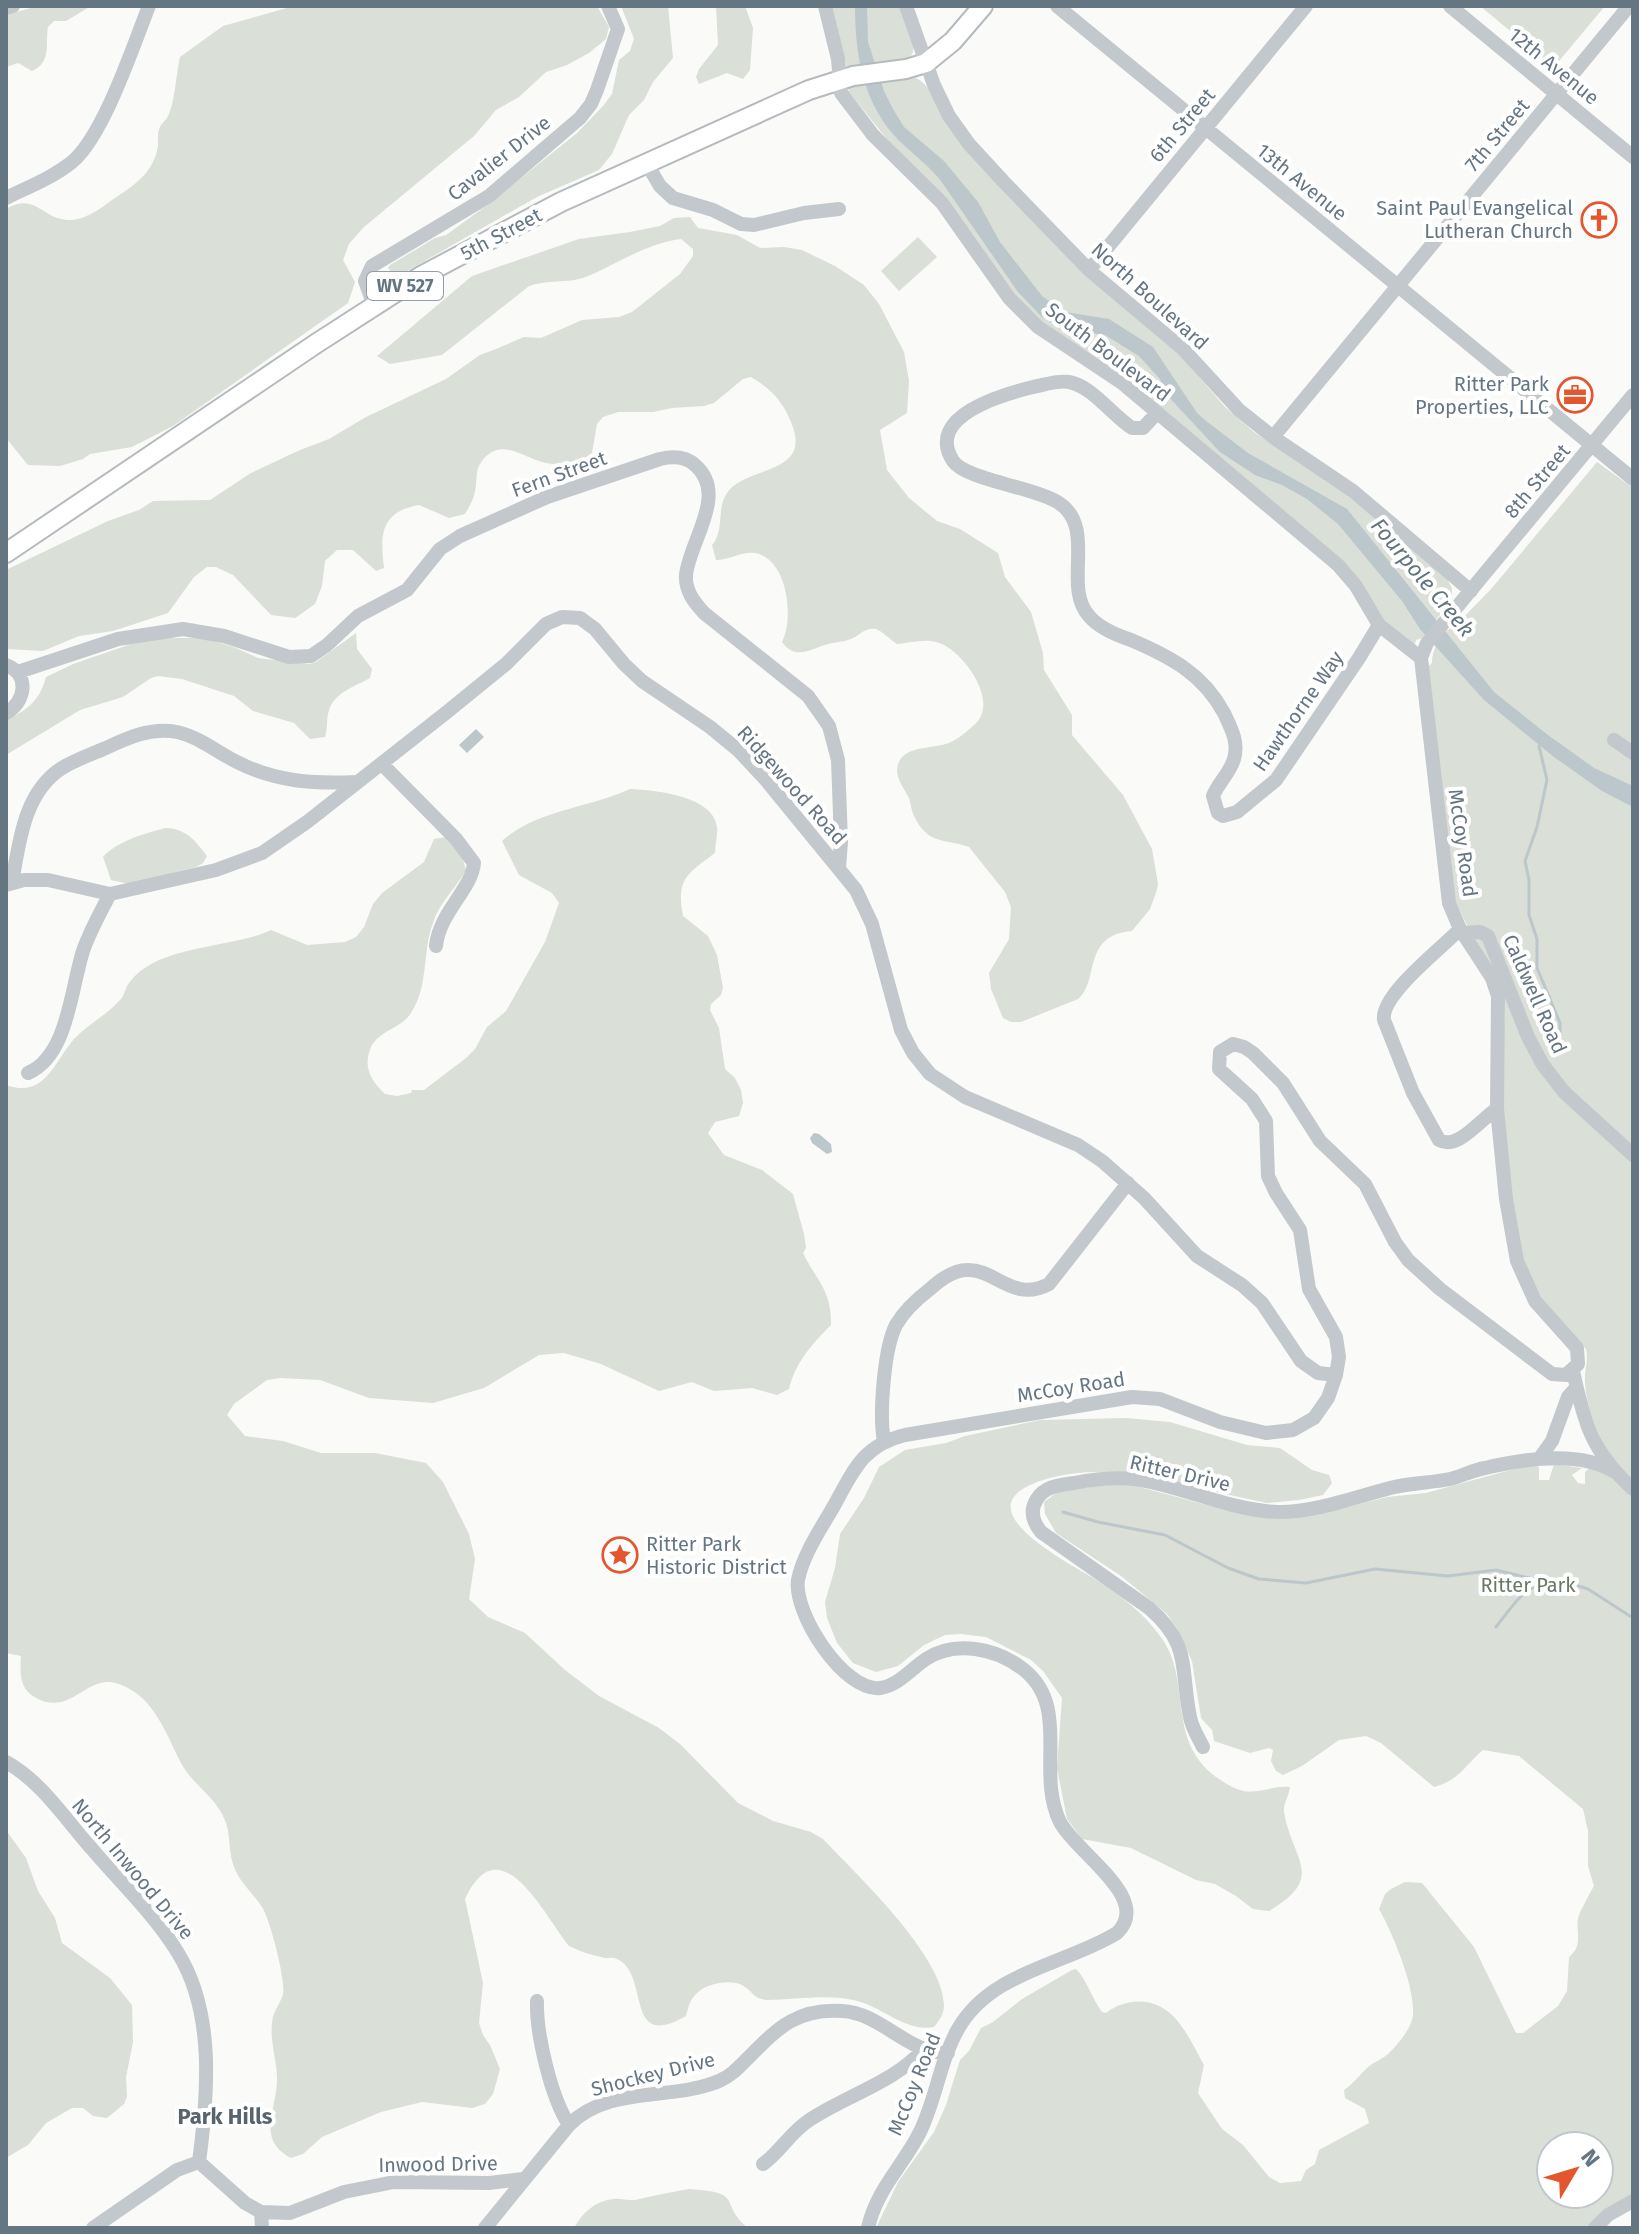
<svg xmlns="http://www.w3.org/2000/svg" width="1639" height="2234" font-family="'Fira Sans',sans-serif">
	<rect width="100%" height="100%" fill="#fafaf8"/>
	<path fill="#dadfd7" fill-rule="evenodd" d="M 38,6 L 91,6 L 66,21 L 54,21 L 48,27 C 45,45 52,62 32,71 L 18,63 L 6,67 L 6,15 Z
		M 294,6 L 597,6 L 609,27 L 606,39 L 589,53 L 567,65 L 546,72 L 519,97 L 496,110 L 474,136 L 364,227 L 349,244 L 343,260 L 355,282 L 348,303 L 173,426 L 132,447 L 90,454 L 83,459 L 60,466 L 28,465 L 6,438 L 6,209 C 36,192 40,218 68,220 C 83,221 100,209 112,200 C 133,186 154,173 158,146 C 158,139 157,134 160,127 C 161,124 165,121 167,118 C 175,105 176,73 180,57 L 223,26 Z
		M 621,6 L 668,6 L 673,58 L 653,82 L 644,100 L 629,115 L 612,154 L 599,170 L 537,197 L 400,275 L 393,274 L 388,268 L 390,265 L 435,238 L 446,235 L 490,203 L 577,133 L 603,106 L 612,94 L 619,60 L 630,51 L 634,39 Z
		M 716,6 L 745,6 L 753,28 L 750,70 L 743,79 L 727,73 L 699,84 L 696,77 L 699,69 L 718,45 Z
		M 832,6 L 899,6 L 914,47 L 912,55 L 905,60 L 850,69 L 846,65 Z
		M 1480,6 L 1605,6 L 1554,67 Z
		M 907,76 C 929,77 934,102 944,120 L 1174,348 L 1225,407 L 1254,432 L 1349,496 L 1447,579 L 1452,588 L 1452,599 L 1422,638 L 1416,640 L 1415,644 C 1397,641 1384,621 1373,607 L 1133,382 C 1099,355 1058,338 1025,309 L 848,91 L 851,84 Z
		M 690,217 L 698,228 L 737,235 L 760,248 L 784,247 L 802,250 L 835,266 L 864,285 L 879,304 L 904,352 L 909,381 L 907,413 L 880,430 L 887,470 L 909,498 L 937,521 L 960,529 L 998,553 L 1005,577 L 1031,612 L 1043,653 L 1044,670 L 1072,715 L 1072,735 L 1123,795 L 1152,849 L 1158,884 L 1156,893 L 1150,909 L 1132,931 C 1081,935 1100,982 1078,999 L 1021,1022 L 1011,1022 L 1003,1018 L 991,989 L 989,973 L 1009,939 L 1011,907 L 1005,892 L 969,847 C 943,838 928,845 914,816 C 911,810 911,804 909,798 C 905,790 897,780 897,770 C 899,742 937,751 953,741 C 961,737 971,728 977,722 C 998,699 962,650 939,643 C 926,638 910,643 897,644 C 891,640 883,632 876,629 C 866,627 861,634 853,638 C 845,642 836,642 828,644 C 810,649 796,661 782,642 C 794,619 788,563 759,554 C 745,549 730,560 716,560 L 712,545 C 725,530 716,509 727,493 C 746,465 814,476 791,422 C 782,400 771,389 751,377 L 743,379 L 714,403 L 704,406 L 672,408 L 653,412 L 618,412 L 603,417 L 597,424 L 592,453 C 577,465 557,467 539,461 C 520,455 499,438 482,461 C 474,471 478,479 475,491 C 474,499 469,507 465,514 L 449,518 L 419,505 C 380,512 380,535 384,568 L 376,571 L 353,550 L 337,550 L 325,561 L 322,586 L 315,604 L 295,618 L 271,615 L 233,575 L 216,567 L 207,567 L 194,577 L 168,613 L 113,631 L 79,636 L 43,651 L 6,649 L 8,569 L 108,521 L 139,510 L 153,501 L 210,500 L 251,473 L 300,450 L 329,439 L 366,417 L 446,379 L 480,355 L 496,349 L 524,337 L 541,338 L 582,320 L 619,317 L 632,312 L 680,274 L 693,256 L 693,249 L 681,239 C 647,243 617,264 586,277 C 567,284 548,279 529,286 L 442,355 L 390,364 L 377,356 L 472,276 L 579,239 L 630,232 L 660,226 L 674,218 Z
		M 918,237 L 937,257 L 899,291 L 881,271 Z
		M 1597,462 L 1633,488 L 1633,2196 L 1597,2218 L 1587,2228 L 876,2228 L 898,2182 L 934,2132 L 946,2105 L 960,2060 L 969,2051 L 981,2028 L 993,2022 L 1022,1999 L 1072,1970 L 1076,1969 C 1087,1980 1092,1999 1102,2012 L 1106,2013 C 1126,1998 1153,1997 1172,2015 C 1185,2027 1195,2049 1204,2065 L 1198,2093 L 1222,2129 L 1243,2145 L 1269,2177 L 1280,2183 L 1301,2181 L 1306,2170 L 1315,2164 L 1319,2150 L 1369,2123 L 1365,2109 L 1345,2098 L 1344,2090 C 1353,2084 1358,2077 1366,2069 C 1373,2062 1384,2059 1391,2051 C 1399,2043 1412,2027 1413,2015 C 1415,1987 1393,1934 1379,1909 L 1385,1894 L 1391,1889 L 1405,1882 L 1422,1883 L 1474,1947 L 1516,2033 L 1523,2033 L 1558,2006 L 1567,1991 L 1569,1957 C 1585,1944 1574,1931 1579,1915 C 1581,1910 1591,1891 1594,1886 L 1588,1866 L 1588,1831 L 1583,1809 L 1519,1756 L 1483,1750 C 1464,1766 1460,1780 1434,1787 L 1381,1743 L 1366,1736 L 1339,1740 L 1302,1766 L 1283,1775 L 1276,1771 L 1271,1761 L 1273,1750 L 1269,1748 L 1250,1753 L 1214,1741 L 1212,1730 L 1201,1718 L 1192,1661 L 1176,1627 L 1167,1614 L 1121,1576 L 1056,1533 L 1045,1514 L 1044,1502 L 1059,1491 L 1066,1490 L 1125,1483 L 1229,1511 L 1340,1509 L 1387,1497 L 1426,1493 L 1532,1464 L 1539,1467 L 1539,1480 L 1549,1480 L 1554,1464 L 1582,1468 L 1572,1475 L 1578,1483 L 1585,1484 L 1585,1472 L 1607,1451 C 1596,1429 1586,1407 1585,1382 C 1584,1370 1589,1360 1586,1349 L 1540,1297 L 1524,1269 L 1509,1181 L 1501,1072 L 1505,1014 L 1504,987 L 1477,946 L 1452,894 L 1426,668 L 1432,663 C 1432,647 1443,631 1457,624 L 1492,588 ZM 1551,2146 L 1599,2146 L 1599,2194 L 1551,2194 Z
		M 356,633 L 357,649 L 372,669 L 370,678 C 356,686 335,692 329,710 C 326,719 328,728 325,737 L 310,739 L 294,723 L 253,711 L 234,696 L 182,679 L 158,676 L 151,678 L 123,697 L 80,710 L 6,755 L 6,720 C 28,710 40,700 46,677 L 73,664 L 131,644 L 163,638 L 205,638 L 236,648 L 258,658 L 309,664 L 316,662 Z
		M 630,789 C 654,790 714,796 717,827 C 718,835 715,845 715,853 C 687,874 676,879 683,916 L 708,936 L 717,955 L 723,988 L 721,995 L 711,1004 L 710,1010 L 719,1028 L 725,1069 L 735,1078 L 741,1090 L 743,1103 L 739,1116 L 715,1122 L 708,1133 L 724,1155 L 762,1170 L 793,1194 L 804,1234 L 806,1248 L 803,1253 C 816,1280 832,1290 831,1325 C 812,1344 795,1363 789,1389 L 777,1395 L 752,1388 L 714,1391 L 692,1382 L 659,1391 L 601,1364 L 564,1353 L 539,1355 L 484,1388 L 433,1403 L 369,1398 L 320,1380 L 281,1378 L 267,1380 L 234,1404 L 227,1415 L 245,1436 L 283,1441 L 321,1453 L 375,1453 L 426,1463 L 443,1482 L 469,1534 L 475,1559 L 469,1599 L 488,1617 L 525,1633 L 565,1670 L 599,1696 L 659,1728 L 680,1744 L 738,1803 L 773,1821 L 811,1832 L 823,1839 C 856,1874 943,1955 944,2005 C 944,2014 940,2019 934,2027 C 903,2032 883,2006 853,2000 C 826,1994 794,2000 766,2000 C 752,1997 755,1994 745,1987 C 733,1978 707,1983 697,1993 C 690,1999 688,2008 686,2016 C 623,2052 651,1974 617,1959 C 613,1957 609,1958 605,1958 C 592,1955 581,1952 569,1946 C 544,1915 500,1823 465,1899 L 483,1983 L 479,2023 L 483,2035 L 490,2045 L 500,2069 L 493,2094 L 485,2104 L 472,2108 L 422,2102 L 381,2112 L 322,2137 L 303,2154 L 291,2158 C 257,2140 275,2112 277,2083 C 278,2061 268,2039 273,2017 C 275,2009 281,2002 283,1994 C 286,1981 270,1919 262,1907 C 253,1893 240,1883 234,1867 C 229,1854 230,1839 227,1826 C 219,1798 193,1786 181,1763 C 166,1734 154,1696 119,1684 C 87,1672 72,1717 36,1698 C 19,1689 20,1673 21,1656 L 6,1653 L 6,1085 C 45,1099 54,1062 74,1039 C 88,1024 107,1015 121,999 C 125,994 125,988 129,983 C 157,944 232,949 271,930 L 307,945 L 345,942 L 356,937 L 364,927 L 373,904 L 382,893 L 424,862 L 434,839 L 446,837 L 462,857 L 466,870 C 456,888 439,903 433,923 C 422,952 429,986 411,1013 C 401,1029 376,1031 370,1050 C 363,1068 372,1082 385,1094 L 397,1096 L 411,1093 L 412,1090 L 424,1090 L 466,1058 L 475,1049 L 487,1027 L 506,1011 L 545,942 L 559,903 L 552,893 L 519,875 L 502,841 C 538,809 587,809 630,789 Z
		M 165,828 C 185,828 195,840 207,856 L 203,863 L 196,867 L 129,884 L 111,880 L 103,857 C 117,841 144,834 165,828 Z
		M 1126,1418 L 1170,1422 L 1247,1445 L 1280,1448 L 1312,1470 L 1329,1475 L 1332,1483 L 1323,1495 L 1299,1500 L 1267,1503 L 1123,1472 C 1092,1471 1056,1472 1028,1486 C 967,1516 1084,1570 1106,1586 C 1128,1601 1148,1618 1163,1640 C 1192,1685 1166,1739 1216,1777 C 1225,1783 1232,1788 1243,1791 C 1260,1794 1273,1785 1290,1787 C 1289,1796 1283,1804 1284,1812 C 1292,1860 1327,1877 1269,1911 L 1253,1909 L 1236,1896 L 1215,1884 L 1196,1880 L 1131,1848 L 1082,1839 L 1067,1819 L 1057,1768 L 1062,1698 L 1043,1671 L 1031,1660 L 986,1637 L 961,1634 L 945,1635 L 924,1645 L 898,1666 L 876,1672 L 853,1663 L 837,1643 L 827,1618 L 825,1602 L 835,1568 L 840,1534 L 864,1498 L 879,1467 L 905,1450 L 946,1443 L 965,1436 L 1040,1420 Z
		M 6,1830 L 26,1858 L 38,1891 L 55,1918 L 62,1943 L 110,1978 L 132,2005 L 133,2042 L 126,2077 L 127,2097 L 124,2104 L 107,2118 L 93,2116 L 83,2108 L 72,2108 L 46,2123 L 28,2145 L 6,2158 Z
		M 689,2189 C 747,2193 717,2202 748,2228 L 574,2228 C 582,2213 595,2201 613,2199 C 622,2198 630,2202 639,2199 C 656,2195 672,2192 689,2189 Z"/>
	<path fill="#bbc7cb" d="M 855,6 L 867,6 L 868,42 L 884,91 L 893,109 L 904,127 L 944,161 L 978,202 L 1000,242 L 1042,296 L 1065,312 L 1109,319 L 1153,347 L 1197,413 L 1206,421 L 1248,453 L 1347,509 L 1494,692 L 1548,735 L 1594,768 L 1633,786 L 1633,807 L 1602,791 L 1554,757 L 1484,700 L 1420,629 L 1402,601 L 1338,524 L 1307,499 L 1282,485 L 1255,475 L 1220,452 L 1165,393 L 1160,379 L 1139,356 L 1105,335 L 1066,329 L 1042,317 L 1018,292 L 941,181 C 927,163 908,151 893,134 C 862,98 855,52 855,6 Z
		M 476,729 L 484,737 L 467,753 L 459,745 Z
		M 814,1133 L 819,1134 L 831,1144 L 832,1152 L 827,1154 L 812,1143 L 810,1138 Z"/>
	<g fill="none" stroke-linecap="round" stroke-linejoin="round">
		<path stroke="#bbc7cb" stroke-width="3" d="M 1539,746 L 1547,780 L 1537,827 L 1525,861 L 1529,880 L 1529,915 L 1537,939 L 1537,968 L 1560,1023 L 1560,1043
			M 1063,1512 L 1098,1522 L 1165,1535 L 1228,1568 L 1259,1579 L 1306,1583 L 1375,1569 L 1448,1576 L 1496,1570 L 1549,1583 L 1569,1583 L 1588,1589 L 1633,1618
			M 1496,1627 C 1509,1611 1521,1590 1542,1583"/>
		<defs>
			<path id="major" d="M 6,553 L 317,343 L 421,276 L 561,202 L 809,90 L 853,76 L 906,69 L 926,63 L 953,41 L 983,6"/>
		</defs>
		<use href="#major" stroke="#b5babe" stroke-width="22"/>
		<path stroke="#c3c8cc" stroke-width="14" d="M 825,6 L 838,59 L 841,93 L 873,135 L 942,203 L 1009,298 L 1038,327 L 1122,383 L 1338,565 L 1356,586 L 1379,625 L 1421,658
			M 906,6 L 934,85 L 949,116 L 969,144 L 1003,181 L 1089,270 L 1183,349 L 1239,410 L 1273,437 L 1353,491 L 1471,591
			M 1057,6 L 1633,479
			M 1450,6 L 1633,157
			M 6,8 L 13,6
			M 647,164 L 660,186 L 673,198 L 713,210 L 741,224 L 754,225 L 804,213 L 839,209
			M 6,198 C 28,187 52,178 72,162 C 104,135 133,46 149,6
			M 1089,270 L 1306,6
			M 374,306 L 365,281 L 372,266 L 489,196 L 580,118 L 591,104 L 597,90 L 618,29 L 608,6
			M 1157,413 L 1143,428 L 1132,428 C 1112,415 1092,386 1069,382 C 1057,380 1044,385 1033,387 C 1004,394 924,416 953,461 C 966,480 1035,487 1059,503 C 1097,528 1062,586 1089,616 C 1099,628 1116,635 1131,640 C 1171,657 1203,674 1224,713 C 1231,728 1239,742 1234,759 C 1230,773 1218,783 1213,796 L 1218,813 L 1223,816 L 1237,812 L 1276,780 L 1359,658 L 1379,625
			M 1273,437 L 1629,6
			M 6,665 C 30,674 26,702 6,713
			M 18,672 L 118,639 L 183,629 L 224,636 L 289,657 L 311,656 L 327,645 L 358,616 L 407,590 L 440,549 L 460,536 L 547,497 L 660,459 C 673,456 685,456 695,465 C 729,494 689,542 686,575 C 685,591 694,602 704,613 L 808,696 L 829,726 L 838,760 L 841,842 L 839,868
			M 1614,740 L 1633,753
			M 382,764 L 456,839 L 474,863 C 472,889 439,913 436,946
			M 12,883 C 19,843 24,792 62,768 C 75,760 92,754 106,748 C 129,737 152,727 177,732 C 199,737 217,752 237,762 C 276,782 314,784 356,782
			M 6,885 L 24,880 L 48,880 L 110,894 L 216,870 L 262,853 L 307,822 L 447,712 L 506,664 L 546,624 L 562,617 L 580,618 L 595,629 L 624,664 L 642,681 L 710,727 L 738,750 L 766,780 L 856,890 L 872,924 L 901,1030 L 913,1053 L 930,1074 L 965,1097 L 1078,1145 L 1102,1161 L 1144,1198 L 1197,1256 L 1242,1285 L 1262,1303 L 1301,1361 L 1318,1373 L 1336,1375
			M 1460,929 C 1442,948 1380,995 1384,1020 L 1413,1093 L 1439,1140 C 1458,1151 1480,1119 1497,1109
			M 1462,933 L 1480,932 L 1488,936 L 1528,1037 L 1543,1065 L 1564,1092 L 1633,1155
			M 28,1073 C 68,1056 71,988 83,951 C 90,931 100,913 110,894
			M 1573,1371 C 1584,1423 1592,1452 1633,1489
			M 884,1441 C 879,1415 884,1348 896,1325 C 904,1311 917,1299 930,1289 C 940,1280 953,1270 967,1270 C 996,1269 1013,1303 1049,1284 L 1128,1183
			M 1539,1459 L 1552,1441 L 1568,1397 L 1576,1388
			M 1203,1747 C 1198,1737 1192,1728 1190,1717 C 1180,1669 1192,1645 1149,1608 L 1041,1532 C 1033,1522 1029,1511 1037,1499 C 1045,1486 1060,1485 1074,1483 C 1094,1479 1115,1477 1135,1479 C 1183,1486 1228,1510 1277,1512 C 1312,1513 1356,1497 1390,1488 C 1410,1483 1430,1483 1450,1479 C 1462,1476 1473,1470 1485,1468 C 1523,1459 1580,1450 1615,1472
			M 6,1762 C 41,1781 66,1820 92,1849 C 120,1882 155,1915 178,1953 C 215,2013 208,2094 199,2162
			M 537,2001 C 536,2034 551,2097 569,2125
			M 199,2162 L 245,2203 L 261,2212 L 262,2228
			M 763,2164 C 780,2152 790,2133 808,2121 C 841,2098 899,2080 922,2050
			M 261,2212 L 290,2213 L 344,2192 L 394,2182 L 489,2183 L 523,2179
			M 93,2228 L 177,2170 L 199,2162
			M 485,2228 L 569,2125 C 608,2085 672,2101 719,2081 C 731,2076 739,2067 748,2058 C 777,2029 796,2008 842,2011 C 882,2013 907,2054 948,2053
			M 868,2228 C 876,2190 903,2166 920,2132 C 936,2099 940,2061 958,2029 C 991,1971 1065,1965 1117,1933 C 1153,1898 1076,1853 1060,1822 C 1035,1771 1072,1707 1023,1669 C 996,1648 955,1640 926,1659 C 911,1669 899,1685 880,1688 C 844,1692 793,1613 798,1580 C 803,1554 822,1527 835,1504 C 854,1469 864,1445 905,1435 L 1132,1397 L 1160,1399 L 1220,1422 L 1266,1433 L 1293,1430 L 1314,1418 L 1328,1398 L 1336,1375 L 1339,1357 L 1336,1337 L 1309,1289 L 1300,1230 L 1276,1193 L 1268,1176 L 1266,1121 L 1252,1099 L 1219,1069 L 1220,1052 L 1233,1044 L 1244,1047 L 1253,1053 L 1283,1083 L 1320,1141 L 1365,1184 L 1395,1242 L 1408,1260 L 1440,1289 L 1552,1374 L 1566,1375 L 1578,1364 L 1577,1348 L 1535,1301 L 1517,1261 L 1506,1199 L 1497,1109 L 1498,996 L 1492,978 L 1460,929 L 1449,903 L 1421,658 L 1427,643 L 1633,395
			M 1595,2228 L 1608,2215 L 1633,2201"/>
		<use href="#major" stroke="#fff" stroke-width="18"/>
	</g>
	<defs>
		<symbol id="church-ring" viewBox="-11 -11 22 22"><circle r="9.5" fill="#fff" stroke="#e4572e" stroke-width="1.5"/><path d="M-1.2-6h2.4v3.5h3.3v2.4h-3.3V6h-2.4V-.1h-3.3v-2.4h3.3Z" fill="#e4572e"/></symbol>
		<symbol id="office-ring" viewBox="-11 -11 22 22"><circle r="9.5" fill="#fff" stroke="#e4572e" stroke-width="1.5"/><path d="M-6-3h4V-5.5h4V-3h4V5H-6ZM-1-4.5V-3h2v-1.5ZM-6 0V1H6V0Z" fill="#e4572e"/></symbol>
		<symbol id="sight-ring" viewBox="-11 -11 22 22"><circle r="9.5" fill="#fff" stroke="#e4572e" stroke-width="1.5"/><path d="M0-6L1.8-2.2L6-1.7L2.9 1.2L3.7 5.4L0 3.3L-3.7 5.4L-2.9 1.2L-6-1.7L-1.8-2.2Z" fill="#e4572e"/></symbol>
	</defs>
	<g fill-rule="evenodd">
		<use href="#church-ring" x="1579" y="200" width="40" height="40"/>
		<use href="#office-ring" x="1555" y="375" width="40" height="40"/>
		<use href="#sight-ring" x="600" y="1535" width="40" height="40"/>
	</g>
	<g text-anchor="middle" stroke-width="8" stroke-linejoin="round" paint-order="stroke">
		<rect fill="#fff" stroke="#939fa8" stroke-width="2" x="367" y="272" width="76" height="28" rx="6"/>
		<g font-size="18" font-weight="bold" fill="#657683">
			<text x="405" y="292">WV 527</text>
		</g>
		<g font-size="20" fill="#657683" stroke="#fff">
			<text transform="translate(1554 66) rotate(39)" y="7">12th Avenue</text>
			<text transform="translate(1182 125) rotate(-50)" y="7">6th Street</text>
			<text transform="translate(1497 135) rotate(-50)" y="7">7th Street</text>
			<text transform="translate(499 158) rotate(-38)" y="7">Cavalier Drive</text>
			<text transform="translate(1302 182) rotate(39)" y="7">13th Avenue</text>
			<text transform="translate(501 234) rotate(-28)" y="7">5th Street</text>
			<text transform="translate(1150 296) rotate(42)" y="7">North Boulevard</text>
			<text transform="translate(1108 352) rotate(37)" y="7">South Boulevard</text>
			<text transform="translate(559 474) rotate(-20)" y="7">Fern Street</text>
			<text transform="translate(1537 481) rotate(-50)" y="7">8th Street</text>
			<text transform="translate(1298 711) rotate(-55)" y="7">Hawthorne Way</text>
			<text transform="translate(792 785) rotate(48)" y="7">Ridgewood Road</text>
			<text transform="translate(1463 843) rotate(82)" y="7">McCoy Road</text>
			<text transform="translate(1535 994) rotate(66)" y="7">Caldwell Road</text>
			<text transform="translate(1071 1387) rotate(-9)" y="7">McCoy Road</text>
			<text transform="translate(1180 1473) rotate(13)" y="7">Ritter Drive</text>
			<text transform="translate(133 1869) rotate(50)" y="7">North Inwood Drive</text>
			<text transform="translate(653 2074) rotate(-14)" y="7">Shockey Drive</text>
			<text transform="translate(914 2084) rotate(-68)" y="7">McCoy Road</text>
			<text transform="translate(438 2164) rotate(-1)" y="7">Inwood Drive</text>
		</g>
		<g font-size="20" fill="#657683" stroke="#fff" text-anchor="end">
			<text x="1573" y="215">Saint Paul Evangelical<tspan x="1573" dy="23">Lutheran Church</tspan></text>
			<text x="1549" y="391">Ritter Park<tspan x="1549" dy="23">Properties, LLC</tspan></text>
			<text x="646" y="1551" text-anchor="start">Ritter Park<tspan x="646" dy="23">Historic District</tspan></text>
		</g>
		<g font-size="20" fill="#687a64" stroke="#fff">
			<text x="1528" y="1592">Ritter Park</text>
		</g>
		<g font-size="22" font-style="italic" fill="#60757c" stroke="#fff">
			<text transform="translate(1423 577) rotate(50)" y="8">Fourpole Creek</text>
		</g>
		<g font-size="22" font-weight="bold" fill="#57646e" stroke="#fff">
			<text x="225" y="2124">Park Hills</text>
		</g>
	</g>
	<rect width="1639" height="2234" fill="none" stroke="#657683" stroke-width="16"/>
	<g transform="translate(1575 2170) rotate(52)"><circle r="38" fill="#ffffff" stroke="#c1c8cd" stroke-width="2"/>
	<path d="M0-6L14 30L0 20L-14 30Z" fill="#e4572e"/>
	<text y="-12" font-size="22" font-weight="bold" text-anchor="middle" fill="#657683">N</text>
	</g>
</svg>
